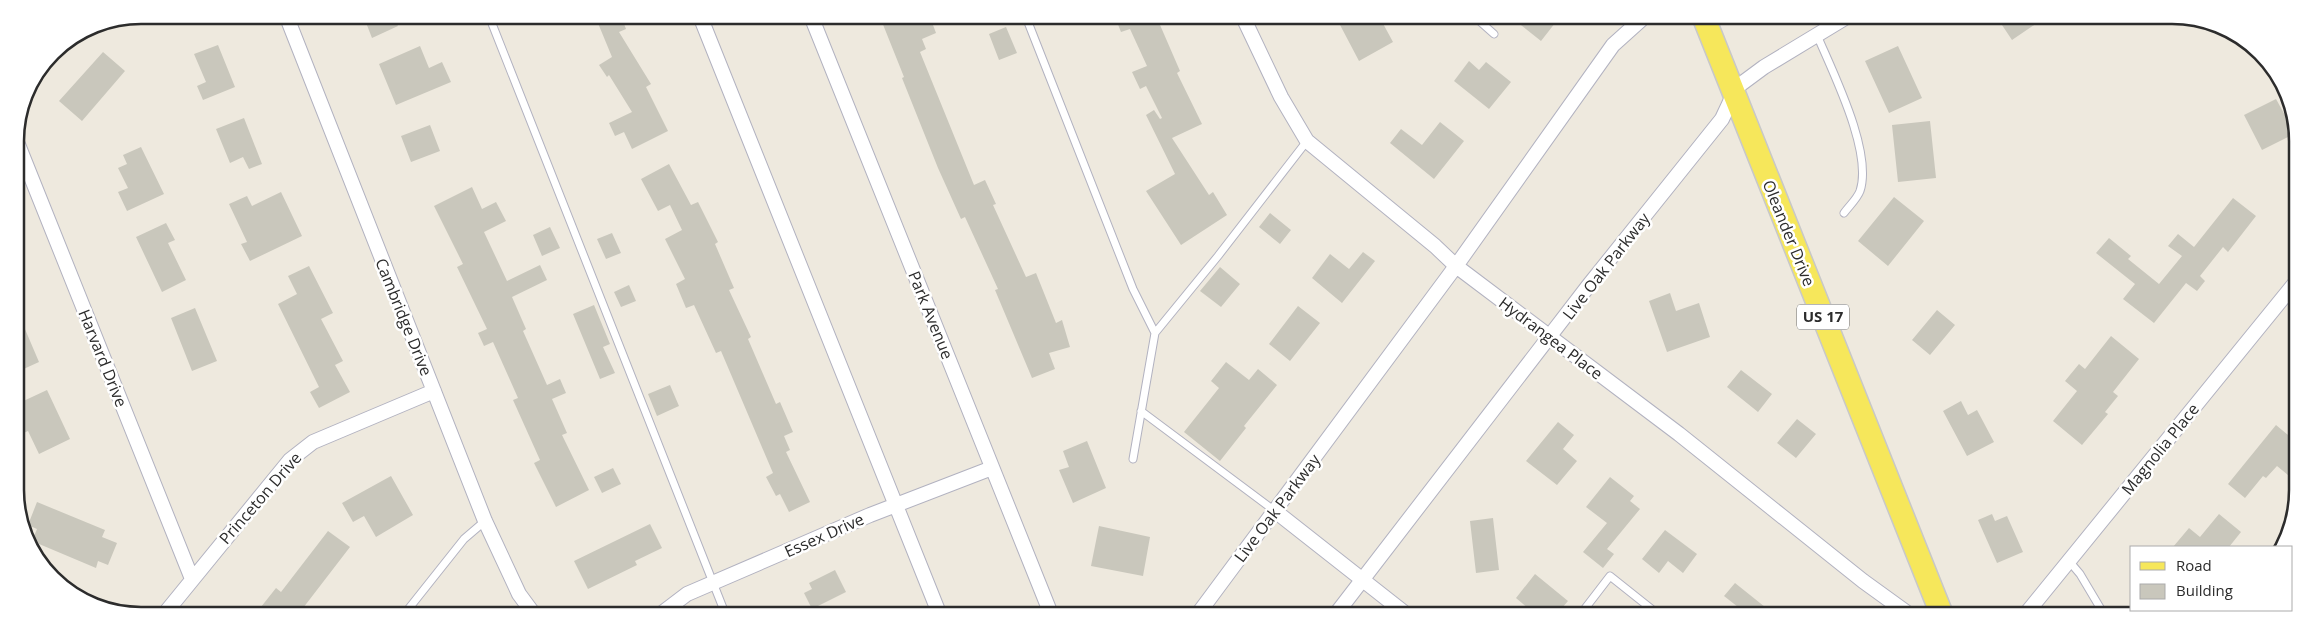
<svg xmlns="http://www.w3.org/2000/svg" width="2313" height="631" font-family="'Open Sans',sans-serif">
	<rect width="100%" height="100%" fill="#eee9de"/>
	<path fill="#c9c7bc" d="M 363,15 L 393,16 L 398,26 L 372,38 Z
		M 595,16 L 621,16 L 626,29 L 619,32 L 651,84 L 646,87 L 668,131 L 632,149 L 624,132 L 615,136 L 609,123 L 632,112 L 609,75 L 607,77 L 599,65 L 612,57 Z
		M 896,17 L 930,17 L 936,33 L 922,39 L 926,49 L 920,52 L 974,185 L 985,180 L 996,204 L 993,205 L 1026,277 L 1036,273 L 1056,323 L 1062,320 L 1070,347 L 1049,353 L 1055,369 L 1032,378 L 995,290 L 998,289 L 965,217 L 961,219 L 938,168 L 902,78 L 904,77 L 882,22 Z
		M 1115,17 L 1158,17 L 1157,18 L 1180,71 L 1177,73 L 1202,124 L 1172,138 L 1209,195 L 1213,192 L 1227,215 L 1181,245 L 1146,191 L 1175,174 L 1146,115 L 1154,110 L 1160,119 L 1162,118 L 1146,86 L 1140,89 L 1132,72 L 1147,66 L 1130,29 L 1121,32 Z
		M 1349,17 L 1380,18 L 1393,42 L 1359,61 L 1339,23 Z
		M 1512,18 L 1559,18 L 1541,41 Z
		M 1998,19 L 2043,19 L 2012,40 Z
		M 1006,27 L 1017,53 L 999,60 L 989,34 Z
		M 218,45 L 235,87 L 203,100 L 197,86 L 206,82 L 194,54 Z
		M 420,46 L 429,68 L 442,62 L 451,82 L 396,105 L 379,64 Z
		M 1898,46 L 1922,98 L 1889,113 L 1865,61 Z
		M 103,52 L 125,71 L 82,121 L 59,101 Z
		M 1469,61 L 1479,70 L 1486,62 L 1511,82 L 1489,109 L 1454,81 Z
		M 2276,99 L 2286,117 L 2294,113 L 2296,133 L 2262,150 L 2244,115 Z
		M 244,118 L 262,164 L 249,169 L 243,157 L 230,163 L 216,129 Z
		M 1930,121 L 1936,178 L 1898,182 L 1892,125 Z
		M 1440,122 L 1464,141 L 1434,179 L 1390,143 L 1401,129 L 1422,145 Z
		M 430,125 L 440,151 L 411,162 L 401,136 Z
		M 141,147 L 164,194 L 127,211 L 118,192 L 128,188 L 118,168 L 127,164 L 123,155 Z
		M 669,164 L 691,205 L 698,202 L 718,242 L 715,244 L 734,288 L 729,290 L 751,337 L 748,339 L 776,404 L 780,402 L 793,432 L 784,436 L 790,450 L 786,452 L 810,502 L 789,512 L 780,494 L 776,496 L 766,477 L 773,473 L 721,351 L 716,353 L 694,305 L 686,308 L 676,284 L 685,279 L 665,239 L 682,230 L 670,205 L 658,211 L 641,179 Z
		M 472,187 L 482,209 L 496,202 L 506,221 L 484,232 L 507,281 L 540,265 L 547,280 L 512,297 L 526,329 L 523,331 L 547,385 L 560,379 L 566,393 L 552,399 L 567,433 L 562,435 L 589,490 L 556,507 L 534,463 L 540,460 L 513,400 L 518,398 L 493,342 L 484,346 L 478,333 L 487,329 L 457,267 L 463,264 L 434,206 Z
		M 281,192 L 302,236 L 250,261 L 241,244 L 247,242 L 229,204 L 247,196 L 252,206 Z
		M 1894,197 L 1924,221 L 1888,266 L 1858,241 Z
		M 2233,198 L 2256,216 L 2228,252 L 2223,247 L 2200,276 L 2205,281 L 2197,291 L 2186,283 L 2154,323 L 2123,299 L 2135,284 L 2096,253 L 2109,238 L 2131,256 L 2128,259 L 2159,284 L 2182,256 L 2168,246 L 2178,234 L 2194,247 Z
		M 1270,213 L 1291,230 L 1280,244 L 1259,227 Z
		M 166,223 L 175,240 L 168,243 L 186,280 L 162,292 L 136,237 Z
		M 550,227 L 560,248 L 542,256 L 533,235 Z
		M 612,233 L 621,253 L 606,259 L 597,239 Z
		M 1363,252 L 1375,261 L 1342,303 L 1312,278 L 1330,254 L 1349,269 Z
		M 309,266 L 333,313 L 321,319 L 343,361 L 335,365 L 350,392 L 319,408 L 310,392 L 319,387 L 278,304 L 297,294 L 288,276 Z
		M 1220,267 L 1240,284 L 1221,307 L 1200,291 Z
		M 629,285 L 636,301 L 621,307 L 614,292 Z
		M 1670,293 L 1676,311 L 1699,303 L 1710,337 L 1667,352 L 1649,301 Z
		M 594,305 L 610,344 L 603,347 L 615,373 L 600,379 L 573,314 Z
		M 1298,306 L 1320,323 L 1290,361 L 1269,344 Z
		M 16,308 L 39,362 L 17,372 L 16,315 Z
		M 195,308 L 217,361 L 192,371 L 171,318 Z
		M 1937,310 L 1955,325 L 1930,355 L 1912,340 Z
		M 2111,336 L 2139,359 L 2113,392 L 2118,396 L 2105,412 L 2108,414 L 2082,445 L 2053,421 L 2077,391 L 2065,381 L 2079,364 L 2085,369 Z
		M 1226,362 L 1249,380 L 1258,369 L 1277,385 L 1244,426 L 1246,428 L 1220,461 L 1184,432 L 1219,388 L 1211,381 Z
		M 1741,370 L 1772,394 L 1758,412 L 1727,387 Z
		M 670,385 L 679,406 L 657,416 L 648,394 Z
		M 47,390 L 70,439 L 39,454 L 28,431 L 17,436 L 17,404 Z
		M 1961,401 L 1968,415 L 1977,410 L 1994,442 L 1967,456 L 1943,411 Z
		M 1797,419 L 1816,434 L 1796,458 L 1777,443 Z
		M 1558,422 L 1574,435 L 1563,449 L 1577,461 L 1557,485 L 1526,461 Z
		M 2276,425 L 2294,440 L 2294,480 L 2277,466 L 2266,478 L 2263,476 L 2245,498 L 2228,484 Z
		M 1087,441 L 1106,488 L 1073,503 L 1059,470 L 1069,467 L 1063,451 Z
		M 613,468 L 621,484 L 602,493 L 594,477 Z
		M 391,476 L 413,515 L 376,537 L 364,516 L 353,522 L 342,503 Z
		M 1610,477 L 1634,496 L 1630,501 L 1640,509 L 1607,549 L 1614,554 L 1603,568 L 1583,552 L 1607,523 L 1586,507 Z
		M 37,502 L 105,530 L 102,537 L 117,543 L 108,565 L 98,561 L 96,568 L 32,541 L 37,529 L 28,525 Z
		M 1992,514 L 1995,521 L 2007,516 L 2023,552 L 1997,563 L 1978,520 Z
		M 2219,514 L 2241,532 L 2229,547 L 2173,547 L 2189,528 L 2200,537 Z
		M 1493,518 L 1499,570 L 1476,573 L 1470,521 Z
		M 650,524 L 662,548 L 635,561 L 637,565 L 588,589 L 574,561 Z
		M 1099,526 L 1150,537 L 1143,576 L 1091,566 Z
		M 1665,530 L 1697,554 L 1683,573 L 1668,561 L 1659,573 L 1642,559 Z
		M 328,531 L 350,547 L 300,612 L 257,612 L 276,588 L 281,592 Z
		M 835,570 L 846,592 L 812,609 L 804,593 L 812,589 L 809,583 Z
		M 1535,574 L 1568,601 L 1556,615 L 1536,615 L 1516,598 Z
		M 1735,583 L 1775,615 L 1732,615 L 1738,607 L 1724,596 Z"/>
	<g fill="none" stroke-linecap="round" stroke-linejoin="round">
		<defs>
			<path id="lane" d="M 489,16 L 725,613
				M 1026,17 L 1133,289 L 1155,333 L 1133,459
				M 1476,18 L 1494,34
				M 1817,35 C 1833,73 1873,152 1860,191 C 1857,199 1849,206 1844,213
				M 1155,333 L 1218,256 L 1307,141
				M 1141,411 L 1275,511
				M 2069,561 L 2080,574 L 2105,616
				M 406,612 L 464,539 L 485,521
				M 1580,615 L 1610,576 L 1659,615"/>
			<path id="street" d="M 286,15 L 485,521 L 519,594 L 533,613
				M 700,16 L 939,613
				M 811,16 L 1051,614
				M 1243,17 L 1281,97 L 1307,141 L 1435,246 L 1456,266 L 1679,434 L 1863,581 L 1910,615
				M 15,137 L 192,579
				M 1275,511 L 1406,614
				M 166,612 L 290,460 L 313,442 L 434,391
				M 662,613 L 687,594 L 870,515 L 992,468
				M 1198,614 L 1456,266 L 1613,45 L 1643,18
				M 1336,614 L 1589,285 L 1722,119 L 1737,87 L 1764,67 L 1845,18
				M 2025,615 L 2295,283"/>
			<path id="primary" d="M 1704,18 L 1942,615"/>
		</defs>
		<use href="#lane" stroke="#b2b2c0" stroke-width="9"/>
		<use href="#street" stroke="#b2b2c0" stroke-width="16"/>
		<use href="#primary" stroke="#c8c8c8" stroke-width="25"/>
		<use href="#lane" stroke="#fff" stroke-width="7"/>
		<use href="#street" stroke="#fff" stroke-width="14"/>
		<use href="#primary" stroke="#f6e75b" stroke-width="22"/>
	</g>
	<g text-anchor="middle" stroke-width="5" stroke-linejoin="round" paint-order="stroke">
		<rect fill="#fff" stroke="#6b6b6b" stroke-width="1" x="1797" y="304.5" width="52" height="25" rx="4"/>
		<g font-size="15" font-weight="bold" fill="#2c2c2c">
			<text x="1823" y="322">US 17</text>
		</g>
		<g font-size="16" fill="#2c2c2c" stroke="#fff">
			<text transform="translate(1789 233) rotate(68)" y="6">Oleander Drive</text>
			<text transform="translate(1606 266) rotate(-52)" y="6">Live Oak Parkway</text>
			<text transform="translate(931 315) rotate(68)" y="6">Park Avenue</text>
			<text transform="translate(404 317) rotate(68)" y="6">Cambridge Drive</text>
			<text transform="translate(1551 338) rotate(37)" y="6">Hydrangea Place</text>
			<text transform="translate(103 358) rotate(68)" y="6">Harvard Drive</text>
			<text transform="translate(2160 449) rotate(-51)" y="6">Magnolia Place</text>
			<text transform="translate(260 498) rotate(-49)" y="6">Princeton Drive</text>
			<text transform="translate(1277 508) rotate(-53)" y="6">Live Oak Parkway</text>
			<text transform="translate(824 535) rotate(-24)" y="6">Essex Drive</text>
		</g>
	</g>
	<path d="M0 0H2313V631H0ZM141 24H2172A117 117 0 0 1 2289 141V490A117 117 0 0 1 2172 607H141A117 117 0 0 1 24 490V141A117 117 0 0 1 141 24Z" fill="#fff" fill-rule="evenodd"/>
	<path fill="none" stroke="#2c2c2c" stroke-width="2.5" d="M141 24H2172A117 117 0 0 1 2289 141V490A117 117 0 0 1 2172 607H141A117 117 0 0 1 24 490V141A117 117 0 0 1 141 24Z"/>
	<rect x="2130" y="546" width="162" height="65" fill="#ffffff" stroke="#ababab"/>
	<rect x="2140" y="562" width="25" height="8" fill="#f6e75b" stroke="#ababab"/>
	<text x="2176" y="571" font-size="15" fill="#2c2c2c">Road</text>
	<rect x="2140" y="584" width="25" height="15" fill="#c9c7bc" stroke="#ababab"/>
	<text x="2176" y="596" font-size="15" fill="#2c2c2c">Building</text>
</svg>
